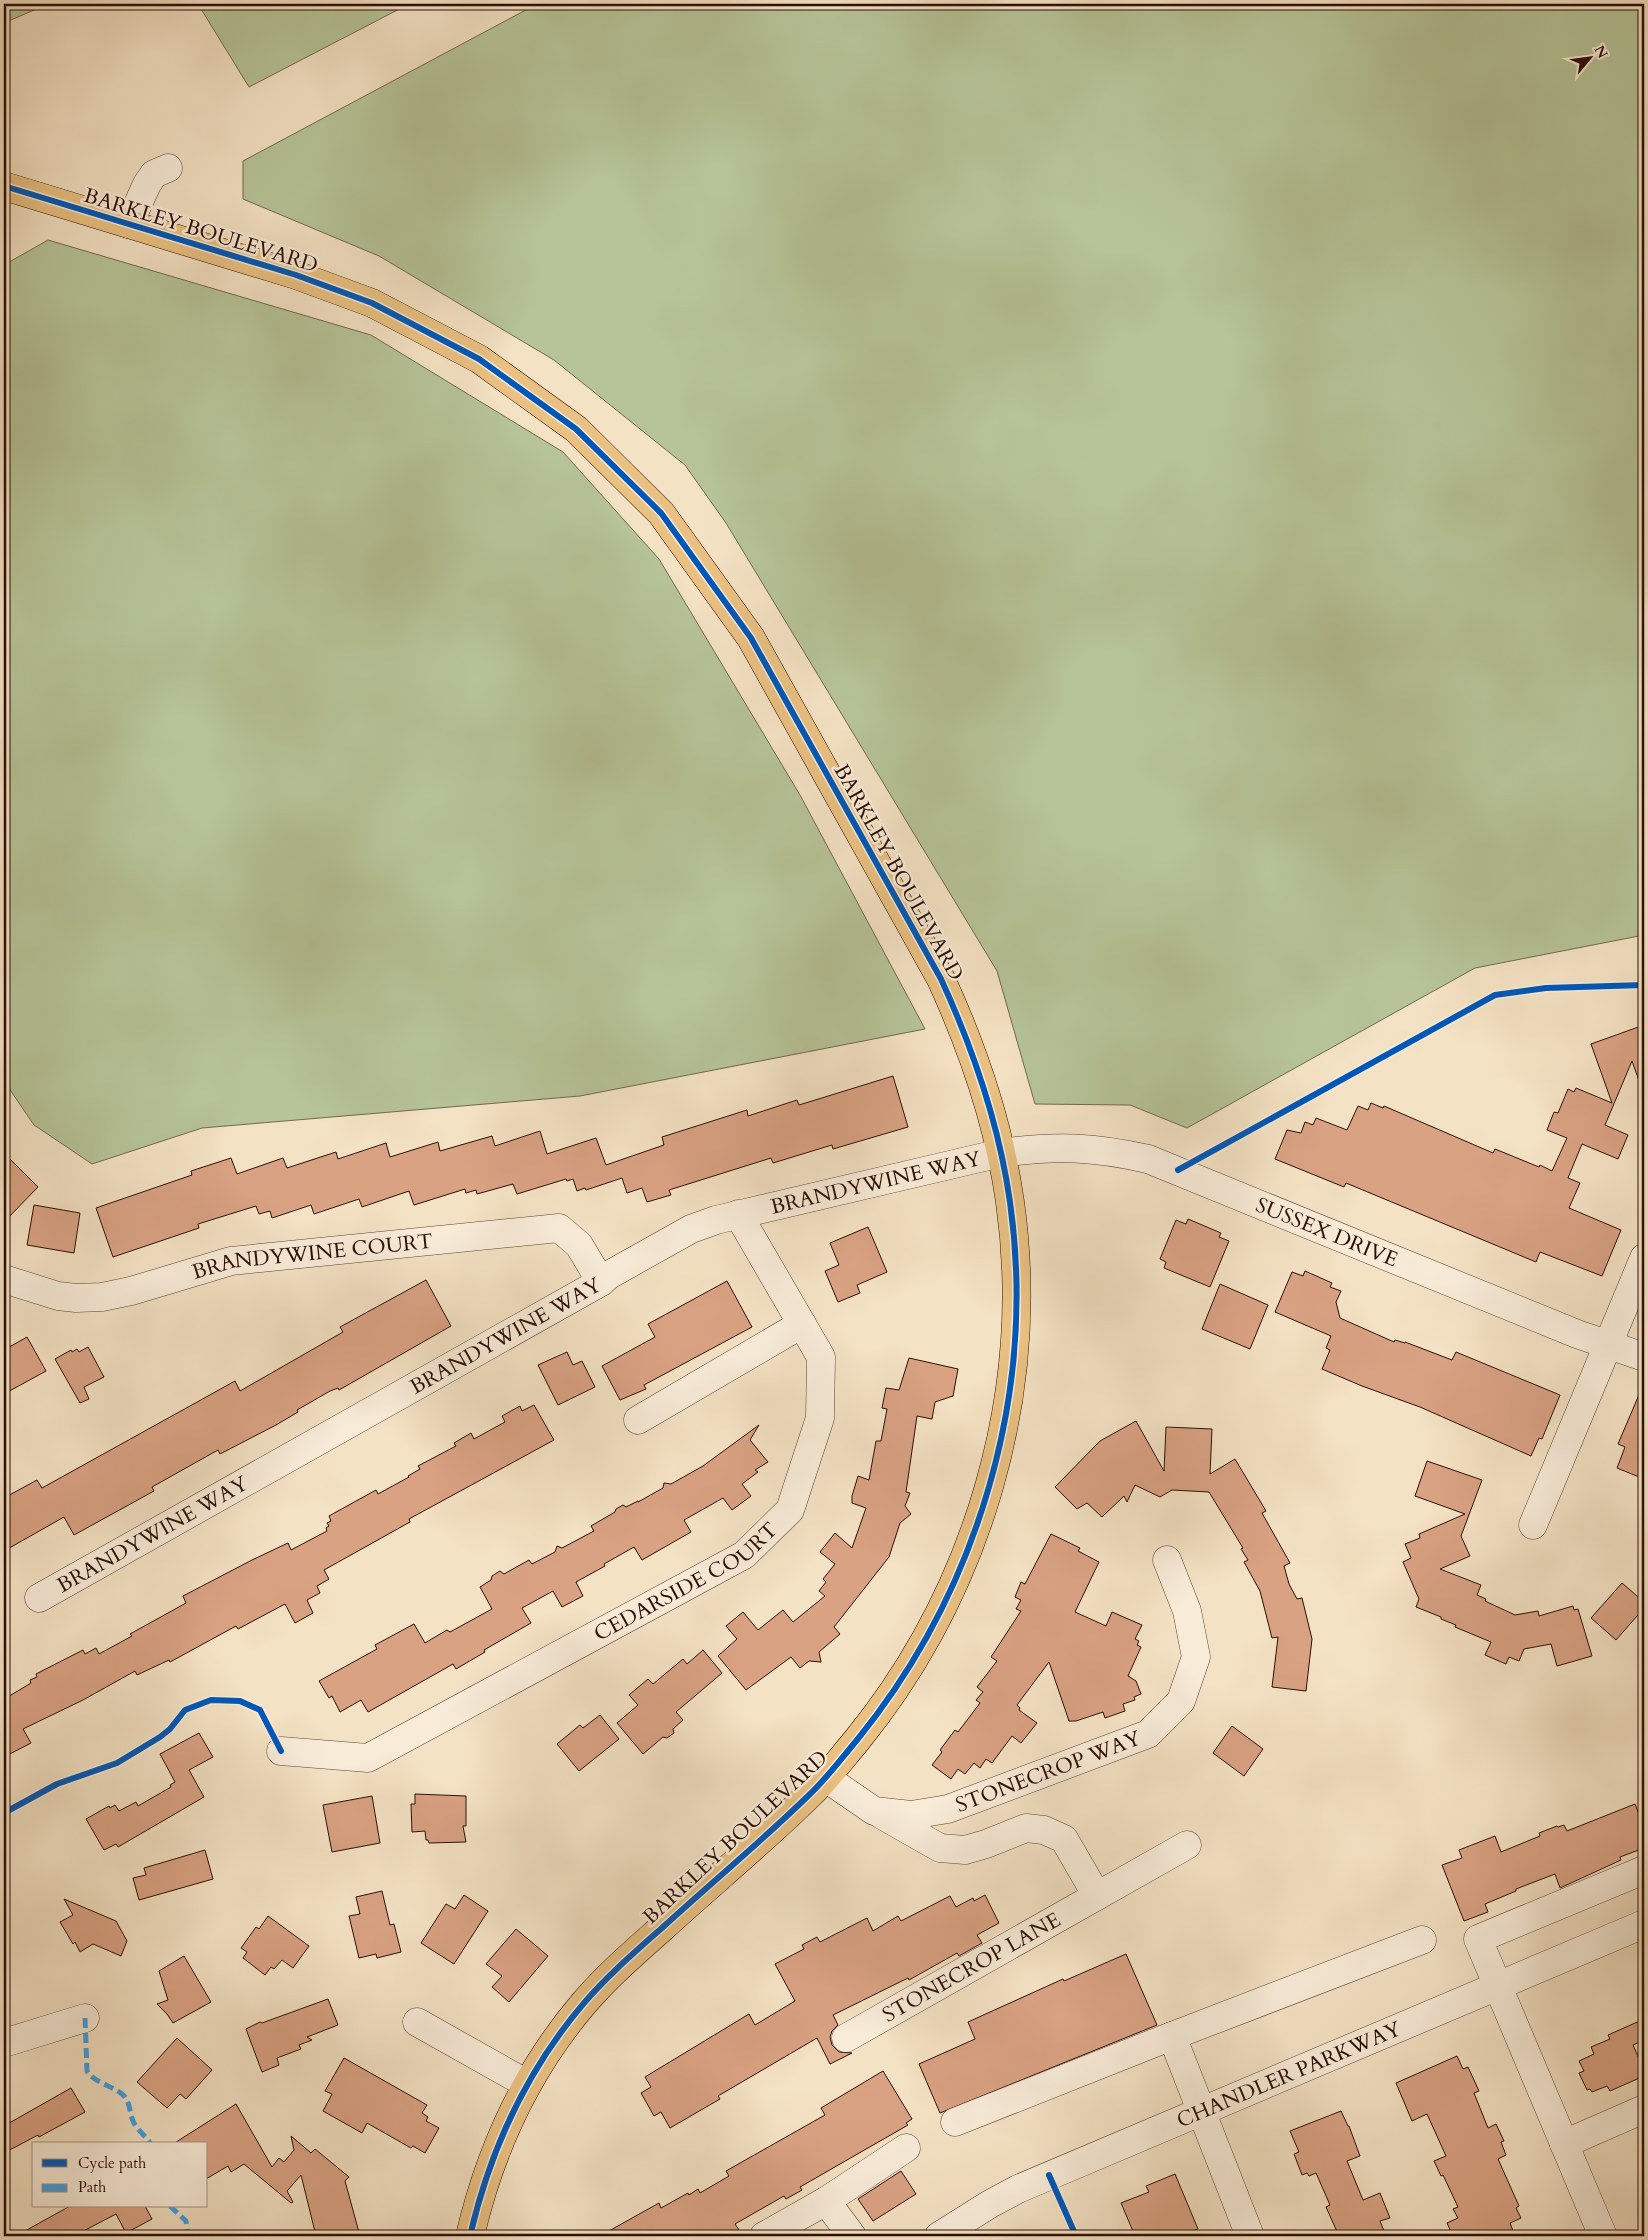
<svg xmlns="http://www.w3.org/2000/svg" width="1648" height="2240" font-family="Cardo,serif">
	<rect width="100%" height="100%" fill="#f4e2c4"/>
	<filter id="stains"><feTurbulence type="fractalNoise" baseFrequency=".004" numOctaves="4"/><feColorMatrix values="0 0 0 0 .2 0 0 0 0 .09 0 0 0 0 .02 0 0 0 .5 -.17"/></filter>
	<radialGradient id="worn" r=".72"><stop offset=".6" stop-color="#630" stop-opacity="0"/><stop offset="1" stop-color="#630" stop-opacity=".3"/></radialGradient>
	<path fill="#b6c498" stroke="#71694e" d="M 4,4 L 48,4 L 4,23 Z
		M 198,4 L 409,4 L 249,87 Z
		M 537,4 L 1644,4 L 1644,935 L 1475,968 L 1187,1128 L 1130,1105 L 1035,1104 L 997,971 L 726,523 L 685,465 L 554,360 L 379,256 L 243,199 L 243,161 Z
		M 48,240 L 371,335 L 563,452 L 659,559 L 800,795 L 925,1029 L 580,1096 L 202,1128 L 92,1164 L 34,1125 L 4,1081 L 4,265 Z"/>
	<path fill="#d9a283" stroke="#2c0e04" d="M 1644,1025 L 1644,1088 L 1642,1089 L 1632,1061 L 1605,1125 L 1628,1135 L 1618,1159 L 1582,1144 L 1568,1178 L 1580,1183 L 1569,1208 L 1621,1230 L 1602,1276 L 1540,1252 L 1536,1262 L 1346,1183 L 1344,1187 L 1275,1159 L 1287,1130 L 1301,1133 L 1305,1122 L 1313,1125 L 1316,1118 L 1347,1130 L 1358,1106 L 1368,1110 L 1371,1103 L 1383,1108 L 1384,1106 L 1493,1153 L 1495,1149 L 1539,1167 L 1540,1165 L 1552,1171 L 1567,1138 L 1547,1130 L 1554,1112 L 1558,1113 L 1568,1089 L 1574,1092 L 1576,1088 L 1612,1103 L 1591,1044 Z
		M 893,1076 L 908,1127 L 833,1149 L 832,1145 L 773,1163 L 771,1158 L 669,1190 L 671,1195 L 647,1202 L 642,1188 L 627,1193 L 622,1178 L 586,1190 L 585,1188 L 577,1191 L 573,1179 L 567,1181 L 566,1179 L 517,1194 L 513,1184 L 477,1194 L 476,1190 L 466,1193 L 465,1189 L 414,1205 L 409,1191 L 362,1207 L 359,1199 L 314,1214 L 311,1205 L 272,1218 L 270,1211 L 259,1214 L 256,1206 L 198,1224 L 199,1228 L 113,1257 L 96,1208 L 192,1175 L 191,1171 L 231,1158 L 237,1174 L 283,1158 L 287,1168 L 336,1152 L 338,1159 L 386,1143 L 390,1157 L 438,1142 L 440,1151 L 492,1136 L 495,1146 L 540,1131 L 547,1154 L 596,1138 L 606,1165 L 664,1145 L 662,1137 L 747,1110 L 748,1116 L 797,1100 L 799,1105 Z
		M 4,1153 L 38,1187 L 4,1222 Z
		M 34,1205 L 80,1213 L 74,1253 L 27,1245 Z
		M 1188,1219 L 1221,1233 L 1219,1237 L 1229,1241 L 1210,1287 L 1164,1268 L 1166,1262 L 1160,1259 L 1176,1220 L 1186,1224 Z
		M 868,1227 L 887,1272 L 857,1285 L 860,1293 L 838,1302 L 825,1271 L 839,1265 L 830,1243 Z
		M 1305,1271 L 1332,1283 L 1330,1287 L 1341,1291 L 1336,1302 L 1340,1318 L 1394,1342 L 1395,1340 L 1405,1343 L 1405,1342 L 1452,1360 L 1456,1352 L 1560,1395 L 1542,1439 L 1539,1438 L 1531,1456 L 1420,1407 L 1362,1386 L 1322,1369 L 1330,1350 L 1326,1348 L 1331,1336 L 1275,1312 L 1292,1272 L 1303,1276 Z
		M 426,1280 L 451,1326 L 339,1390 L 338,1388 L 330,1391 L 297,1410 L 298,1412 L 276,1425 L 220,1454 L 218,1450 L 152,1487 L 154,1491 L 74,1535 L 64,1517 L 4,1551 L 4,1498 L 37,1480 L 42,1488 L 235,1381 L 240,1391 L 343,1332 L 340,1327 Z
		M 727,1281 L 752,1327 L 644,1385 L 646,1389 L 620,1400 L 602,1366 L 655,1337 L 648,1324 Z
		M 1220,1284 L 1268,1305 L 1250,1349 L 1202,1329 Z
		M 27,1337 L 46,1371 L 4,1394 L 4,1350 Z
		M 88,1347 L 104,1377 L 84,1387 L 89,1399 L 80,1403 L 55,1359 L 71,1350 L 72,1352 L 77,1349 L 79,1352 Z
		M 567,1352 L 573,1365 L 582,1361 L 595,1387 L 558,1405 L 538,1365 Z
		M 909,1358 L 958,1369 L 953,1396 L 935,1402 L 932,1419 L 917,1416 L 906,1492 L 910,1493 L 905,1506 L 911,1514 L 900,1523 L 889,1557 L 834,1627 L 840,1634 L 819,1652 L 821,1662 L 809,1661 L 800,1668 L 791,1657 L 746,1690 L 718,1656 L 737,1639 L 726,1626 L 743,1612 L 758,1630 L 783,1610 L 793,1622 L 825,1596 L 819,1591 L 826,1582 L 823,1579 L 835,1564 L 820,1552 L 835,1533 L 852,1548 L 866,1508 L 852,1503 L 852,1496 L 858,1476 L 869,1480 L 876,1441 L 881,1441 L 887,1409 L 882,1408 L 886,1388 L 899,1390 Z
		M 1644,1383 L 1644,1479 L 1617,1468 L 1625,1447 L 1618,1444 Z
		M 534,1405 L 554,1440 L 409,1519 L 410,1522 L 324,1570 L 329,1579 L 317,1586 L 320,1593 L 307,1600 L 313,1613 L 295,1623 L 285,1604 L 238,1629 L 236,1626 L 170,1662 L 169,1660 L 137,1675 L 135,1671 L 83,1700 L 23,1729 L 31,1743 L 4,1757 L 4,1694 L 6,1698 L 31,1683 L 30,1680 L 37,1677 L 36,1674 L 83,1650 L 85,1654 L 96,1648 L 99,1654 L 132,1636 L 130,1634 L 186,1603 L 183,1596 L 252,1560 L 288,1543 L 291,1550 L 327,1531 L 326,1528 L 329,1526 L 327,1523 L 331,1521 L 329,1516 L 376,1490 L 378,1494 L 409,1477 L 408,1476 L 420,1469 L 418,1466 L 456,1446 L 454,1443 L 471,1433 L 474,1439 L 505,1422 L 502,1416 L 520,1406 L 522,1411 Z
		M 1136,1421 L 1164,1471 L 1166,1427 L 1212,1429 L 1210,1474 L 1235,1459 L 1266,1511 L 1262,1513 L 1290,1563 L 1284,1566 L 1289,1584 L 1297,1599 L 1302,1598 L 1312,1639 L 1306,1691 L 1272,1687 L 1278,1637 L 1272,1638 L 1260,1591 L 1244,1562 L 1248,1560 L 1241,1549 L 1243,1548 L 1209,1492 L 1172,1490 L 1160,1497 L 1135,1485 L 1127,1502 L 1124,1496 L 1102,1517 L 1087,1503 L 1077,1509 L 1055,1487 L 1100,1441 Z
		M 759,1425 L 750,1440 L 768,1462 L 755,1470 L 758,1472 L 742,1484 L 751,1496 L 732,1510 L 723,1498 L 684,1520 L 691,1532 L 642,1560 L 634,1547 L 604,1564 L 605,1566 L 576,1582 L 583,1596 L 562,1607 L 553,1591 L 522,1608 L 531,1623 L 484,1650 L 485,1652 L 456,1669 L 453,1664 L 368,1712 L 361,1700 L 340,1712 L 332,1696 L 329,1698 L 319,1681 L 377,1649 L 375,1645 L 414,1624 L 425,1643 L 447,1630 L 450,1632 L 492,1609 L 480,1587 L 491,1580 L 492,1576 L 500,1571 L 504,1574 L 529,1560 L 532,1564 L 555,1552 L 557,1546 L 562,1548 L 594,1531 L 591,1526 L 615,1512 L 616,1509 L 623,1505 L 626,1507 L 638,1501 L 638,1502 L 663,1488 L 664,1483 L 671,1484 L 703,1466 Z
		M 1427,1461 L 1482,1480 L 1461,1536 L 1470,1556 L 1440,1569 L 1481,1585 L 1477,1595 L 1486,1599 L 1485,1601 L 1515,1615 L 1538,1611 L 1539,1616 L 1573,1606 L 1574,1610 L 1578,1609 L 1592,1656 L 1557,1666 L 1551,1644 L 1524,1649 L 1519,1661 L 1509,1657 L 1506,1664 L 1485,1655 L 1491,1642 L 1455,1627 L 1456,1625 L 1441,1619 L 1441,1617 L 1416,1607 L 1419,1599 L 1403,1562 L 1411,1558 L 1405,1544 L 1420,1538 L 1419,1534 L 1465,1514 L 1415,1496 Z
		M 1051,1534 L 1080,1548 L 1078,1551 L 1099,1562 L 1075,1612 L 1106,1626 L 1112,1612 L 1142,1625 L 1135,1639 L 1139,1641 L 1137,1645 L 1141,1647 L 1128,1676 L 1136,1681 L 1141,1694 L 1134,1697 L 1135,1700 L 1123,1704 L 1125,1711 L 1105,1718 L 1103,1712 L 1076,1721 L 1069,1721 L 1049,1662 L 1017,1705 L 1020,1708 L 1019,1710 L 1037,1723 L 1021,1743 L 1012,1736 L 992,1763 L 986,1759 L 980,1768 L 974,1763 L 965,1774 L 958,1769 L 951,1779 L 932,1765 L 942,1752 L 940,1750 L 955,1730 L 958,1732 L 980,1703 L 976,1700 L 983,1692 L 977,1687 L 997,1661 L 991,1657 L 1021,1611 L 1016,1609 L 1021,1600 L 1015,1597 L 1021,1582 L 1025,1584 Z
		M 1622,1583 L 1644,1602 L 1644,1608 L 1616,1640 L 1591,1618 Z
		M 703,1650 L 722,1673 L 676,1712 L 683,1720 L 673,1729 L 674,1733 L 667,1738 L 663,1737 L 643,1754 L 617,1723 L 638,1705 L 629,1695 L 648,1679 L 653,1684 L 683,1659 L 687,1664 Z
		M 600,1715 L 619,1739 L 579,1771 L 557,1744 L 580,1725 L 583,1728 Z
		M 1232,1726 L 1263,1749 L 1244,1776 L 1213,1753 Z
		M 199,1733 L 213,1757 L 189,1770 L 204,1797 L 118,1847 L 116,1844 L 104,1850 L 86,1819 L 109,1806 L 110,1808 L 115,1805 L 119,1811 L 136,1802 L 138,1806 L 171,1787 L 170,1785 L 175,1782 L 160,1754 Z
		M 415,1794 L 466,1796 L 466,1826 L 463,1826 L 466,1842 L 429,1843 L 428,1840 L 426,1840 L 425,1831 L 412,1832 L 411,1804 L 415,1804 Z
		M 372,1796 L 380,1843 L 332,1852 L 323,1805 Z
		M 1635,1804 L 1644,1827 L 1644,1848 L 1620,1857 L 1621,1860 L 1560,1888 L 1555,1874 L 1516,1889 L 1516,1891 L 1485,1904 L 1488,1912 L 1464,1921 L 1442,1865 L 1462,1858 L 1459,1850 L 1495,1836 L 1501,1852 L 1540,1836 L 1539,1833 L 1557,1826 L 1558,1827 L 1564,1825 L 1567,1831 Z
		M 205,1850 L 213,1879 L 139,1900 L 133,1878 L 146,1875 L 144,1868 Z
		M 382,1891 L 390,1925 L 394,1924 L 401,1952 L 377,1958 L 376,1954 L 359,1958 L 349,1916 L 360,1914 L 356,1897 Z
		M 464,1895 L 488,1911 L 454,1964 L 421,1943 L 446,1904 L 455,1909 Z
		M 985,1895 L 999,1923 L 977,1935 L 982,1943 L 959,1956 L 957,1953 L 909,1980 L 908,1978 L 833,2015 L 838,2025 L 832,2031 L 830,2037 L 832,2045 L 839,2052 L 852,2053 L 830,2064 L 817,2038 L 718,2096 L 720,2099 L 670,2128 L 661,2112 L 654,2116 L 641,2093 L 651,2087 L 645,2077 L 749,2014 L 755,2025 L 795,2001 L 775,1964 L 804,1949 L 802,1945 L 817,1937 L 820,1942 L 867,1918 L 873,1931 L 898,1916 L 901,1921 L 950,1896 L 956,1907 L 973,1898 L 974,1901 Z
		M 64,1899 L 116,1921 L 127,1941 L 121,1956 L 93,1944 L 80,1952 L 75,1942 L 73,1944 L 60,1922 L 73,1915 Z
		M 268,1916 L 309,1946 L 293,1968 L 282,1960 L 274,1969 L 271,1967 L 265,1975 L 243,1958 L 247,1952 L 241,1948 L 256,1927 L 259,1929 Z
		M 516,1929 L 548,1956 L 509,2002 L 492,1987 L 502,1976 L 486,1964 Z
		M 1126,1954 L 1157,2025 L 940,2113 L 919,2064 L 975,2039 L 968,2022 L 1063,1979 L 1064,1981 Z
		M 184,1956 L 211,2002 L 173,2023 L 167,2014 L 157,2004 L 168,2000 L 159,1971 Z
		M 328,1999 L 338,2025 L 307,2037 L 312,2040 L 299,2045 L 301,2049 L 277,2058 L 279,2065 L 262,2072 L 246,2029 L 260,2022 L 262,2023 Z
		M 1644,2019 L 1644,2040 L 1633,2045 L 1644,2070 L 1644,2076 L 1610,2091 L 1607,2086 L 1592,2092 L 1590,2089 L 1587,2090 L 1579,2073 L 1584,2071 L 1579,2061 L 1594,2054 L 1591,2047 L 1610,2039 L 1608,2035 Z
		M 177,2038 L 212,2070 L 186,2099 L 180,2094 L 167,2108 L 137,2082 Z
		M 1457,2056 L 1463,2069 L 1468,2067 L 1479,2091 L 1474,2093 L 1488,2128 L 1496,2124 L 1504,2141 L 1501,2142 L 1506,2155 L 1498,2159 L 1519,2206 L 1516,2208 L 1521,2218 L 1510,2223 L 1515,2236 L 1453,2236 L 1447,2223 L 1458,2218 L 1453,2209 L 1458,2207 L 1443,2175 L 1441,2176 L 1434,2161 L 1446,2156 L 1427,2114 L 1412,2121 L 1396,2083 Z
		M 344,2058 L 427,2105 L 422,2113 L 428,2117 L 426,2121 L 439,2128 L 425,2153 L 413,2146 L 411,2148 L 367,2123 L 362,2133 L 323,2111 L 332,2094 L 325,2091 Z
		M 883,2071 L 912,2119 L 906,2123 L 908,2125 L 800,2187 L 802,2190 L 786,2199 L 784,2196 L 735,2224 L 739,2230 L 729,2236 L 600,2236 L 659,2203 L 661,2208 L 688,2193 L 689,2195 L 698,2189 L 700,2193 L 729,2176 L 726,2171 L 825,2115 L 821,2108 Z
		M 71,2088 L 85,2112 L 39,2137 L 38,2135 L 4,2153 L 4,2126 Z
		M 236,2104 L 272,2167 L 279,2158 L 284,2162 L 294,2150 L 291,2136 L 311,2153 L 315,2149 L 349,2177 L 345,2181 L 360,2236 L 316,2236 L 301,2175 L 287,2191 L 293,2202 L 291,2203 L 244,2164 L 231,2172 L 228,2166 L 206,2179 L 206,2144 L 173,2144 Z
		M 1341,2111 L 1348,2126 L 1349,2126 L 1360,2156 L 1347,2161 L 1363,2200 L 1380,2193 L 1390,2218 L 1380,2221 L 1386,2236 L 1339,2236 L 1326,2207 L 1330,2205 L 1316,2173 L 1309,2176 L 1307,2173 L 1302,2175 L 1294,2154 L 1299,2152 L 1290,2131 Z
		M 901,2171 L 916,2194 L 873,2221 L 858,2199 Z
		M 1175,2174 L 1198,2229 L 1181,2236 L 1135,2236 L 1121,2203 L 1149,2192 L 1146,2186 Z
		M 70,2206 L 145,2206 L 152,2219 L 126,2233 L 116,2214 L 74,2236 L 16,2236 Z"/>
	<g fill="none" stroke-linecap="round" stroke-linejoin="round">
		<defs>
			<g id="minor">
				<path d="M 129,224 L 147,184 L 154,174 L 168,168"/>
				<path id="s1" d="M 4,1279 L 58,1296 L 76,1298 L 102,1297 L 131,1291 L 231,1261 L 559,1228 L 579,1245 L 601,1282"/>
				<path d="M 638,1420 L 802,1324"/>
				<path d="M 1533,1525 L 1644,1258"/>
				<path id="s2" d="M 39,1598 L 601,1282 L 609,1275 L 691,1229 L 716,1220 L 1001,1153 C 1056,1145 1095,1147 1148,1159 L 1577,1334 L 1644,1357"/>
				<path id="s3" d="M 281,1751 L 368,1758 L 744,1555 L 790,1510 L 820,1418 L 821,1357 L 738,1214"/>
				<path id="s4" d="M 826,1778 L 874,1811 L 911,1815 L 948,1809 L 1148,1734 L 1181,1701 L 1196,1657 L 1187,1611 L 1167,1560"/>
				<path d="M 882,1815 L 940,1848 L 965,1850 L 986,1844 L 1026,1828 L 1044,1830 L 1064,1839 L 1097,1896"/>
				<path d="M 417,2022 L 527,2084"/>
				<path id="s5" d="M 846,2038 L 1187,1845"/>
				<path d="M 4,2043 L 85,2018"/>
				<path d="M 955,2122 L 1172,2036"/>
				<path d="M 1564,2144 L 1644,2109"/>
				<path d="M 826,2201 L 852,2236"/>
				<path d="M 764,2236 L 826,2201 L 906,2148"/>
				<path id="s6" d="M 939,2236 L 990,2204 L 1018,2189 L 1644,1924"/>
				<path d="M 1250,2236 L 1172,2036 L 1422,1940"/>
				<path d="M 1603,2236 L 1478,1939 L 1644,1870"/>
			</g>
			<path id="major" d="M 4,186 L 296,275 L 372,303 L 479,359 L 576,429 L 661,513 L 751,638 L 941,979 C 974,1051 999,1124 1010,1202 C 1037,1393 978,1591 857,1740 C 841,1759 827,1778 809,1795 C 762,1841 711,1883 663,1927 C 636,1951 608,1975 584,2003 C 526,2071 490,2150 470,2236"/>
		</defs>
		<use href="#minor" stroke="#5e4334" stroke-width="29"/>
		<use href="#major" stroke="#2c0e04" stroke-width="29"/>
		<use href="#minor" stroke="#f8ecd9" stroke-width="28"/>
		<use href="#major" stroke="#eac182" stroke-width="28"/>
		<path stroke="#3ea1e9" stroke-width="5" stroke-dasharray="10 5" stroke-linecap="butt" d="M 85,2018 L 87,2071 C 95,2084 114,2085 125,2097 C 131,2105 129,2114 134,2123 C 138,2131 146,2136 151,2144
			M 170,2206 L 186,2221 L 188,2236"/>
		<defs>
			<path id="cycleway" d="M 4,186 L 296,275 L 372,303 L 479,359 L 576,429 L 661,513 L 751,638 L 941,979 C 974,1051 999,1124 1010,1202 C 1037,1393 978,1591 857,1740 C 841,1759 827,1778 809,1795 C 762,1841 711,1883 663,1927 C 636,1951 608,1975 584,2003 C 526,2071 490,2150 470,2236
				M 1178,1170 L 1495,995 L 1546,988 L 1644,985
				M 4,1813 L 57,1784 L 117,1763 L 160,1737 L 170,1729 L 185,1710 L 211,1700 L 240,1701 L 260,1710 L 281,1751
				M 1049,2175 L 1076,2236"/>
		</defs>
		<use href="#cycleway" stroke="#f8ecd9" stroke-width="9"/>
		<use href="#cycleway" stroke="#0057b8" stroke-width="6"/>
	</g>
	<g text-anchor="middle" stroke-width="5" stroke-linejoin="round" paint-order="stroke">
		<g font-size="21" fill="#2c0e04" stroke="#f8ecd9">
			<text transform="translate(201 230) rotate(17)" y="7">BARKLEY BOULEVARD</text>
			<text transform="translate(899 872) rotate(61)" y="7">BARKLEY BOULEVARD</text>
			<text dy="7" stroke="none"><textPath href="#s2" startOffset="940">BRANDYWINE WAY</textPath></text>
			<text dy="7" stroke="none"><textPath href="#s2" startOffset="1410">SUSSEX DRIVE</textPath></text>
			<text dy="7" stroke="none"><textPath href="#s1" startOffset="316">BRANDYWINE COURT</textPath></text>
			<text dy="7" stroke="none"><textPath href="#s2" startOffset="535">BRANDYWINE WAY</textPath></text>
			<text dy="7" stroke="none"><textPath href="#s2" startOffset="130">BRANDYWINE WAY</textPath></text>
			<text dy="7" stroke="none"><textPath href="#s3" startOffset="451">CEDARSIDE COURT</textPath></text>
			<text dy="7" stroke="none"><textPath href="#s4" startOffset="240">STONECROP WAY</textPath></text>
			<text transform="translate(735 1837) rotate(-43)" y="7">BARKLEY BOULEVARD</text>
			<text dy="7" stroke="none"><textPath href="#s5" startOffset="144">STONECROP LANE</textPath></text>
			<text dy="7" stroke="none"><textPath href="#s6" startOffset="386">CHANDLER PARKWAY</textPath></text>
		</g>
	</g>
	<rect width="1648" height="2240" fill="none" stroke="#f4e2c4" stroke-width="20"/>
	<rect x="5" y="5" width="1638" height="2230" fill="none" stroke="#2c0e04" stroke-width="2.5"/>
	<rect x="10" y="10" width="1628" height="2220" fill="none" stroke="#2c0e04"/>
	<rect x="32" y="2142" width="175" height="65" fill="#f8ecd9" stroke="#a69384"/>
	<rect x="42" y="2159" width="25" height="8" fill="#0057b8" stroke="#a69384"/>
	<text x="78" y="2168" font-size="15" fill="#2c0e04">Cycle path</text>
	<rect x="42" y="2184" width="25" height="8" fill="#3ea1e9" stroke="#a69384"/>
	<text x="78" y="2192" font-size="15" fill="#2c0e04">Path</text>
	<g transform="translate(1590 58) rotate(61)" stroke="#f8ecd9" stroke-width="4" paint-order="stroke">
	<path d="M0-4L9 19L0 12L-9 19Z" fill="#2c0e04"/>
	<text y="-8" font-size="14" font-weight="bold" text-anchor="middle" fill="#2c0e04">N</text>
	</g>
	<rect width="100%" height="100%" filter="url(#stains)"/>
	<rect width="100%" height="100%" fill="url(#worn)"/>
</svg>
